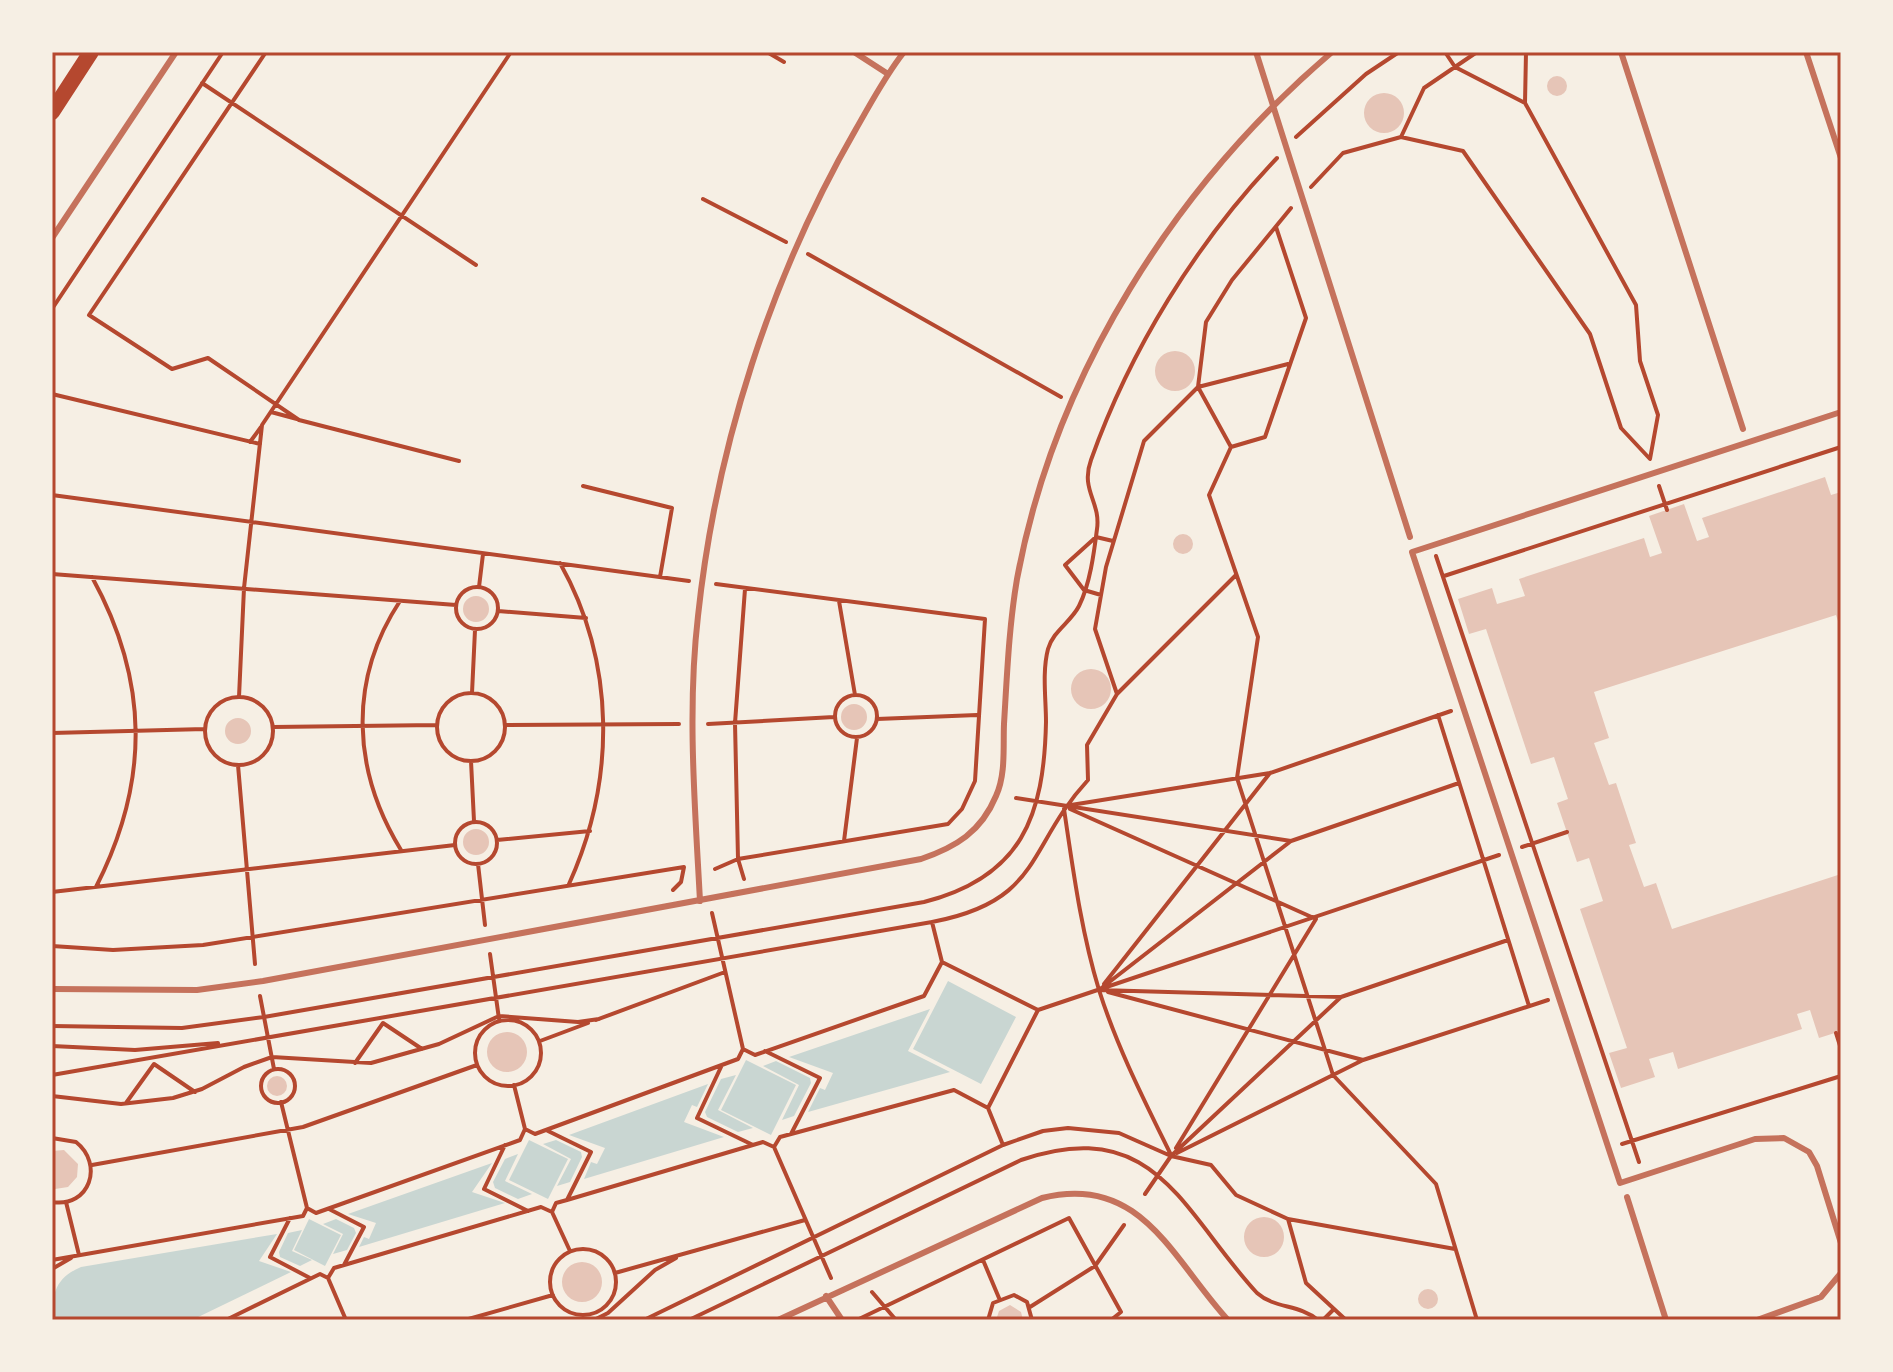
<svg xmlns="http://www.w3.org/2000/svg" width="1893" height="1372" font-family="Roboto,sans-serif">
	<rect width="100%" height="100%" fill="#f6efe4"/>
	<path fill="#c9d6d2" d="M 948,981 L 1016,1017 L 981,1084 L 913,1049 Z
		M 930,1009 L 908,1051 L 950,1072 L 808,1112 L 820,1088 L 825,1090 L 833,1073 L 789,1057 Z
		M 746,1060 L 796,1085 L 771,1135 L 721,1110 Z
		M 776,1061 L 810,1078 L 811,1083 L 794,1116 L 782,1120 L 799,1085 L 763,1066 Z
		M 736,1075 L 718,1110 L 753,1128 L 738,1132 L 707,1117 L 705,1112 L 721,1079 Z
		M 708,1084 L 697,1107 L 692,1105 L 684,1122 L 724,1137 L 584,1179 L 591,1162 L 597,1164 L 605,1148 L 569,1135 Z
		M 529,1140 L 568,1159 L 548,1199 L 509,1180 Z
		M 556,1140 L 581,1152 L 582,1157 L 570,1182 L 557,1186 L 571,1159 L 543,1144 Z
		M 518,1154 L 505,1181 L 532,1194 L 518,1199 L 495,1188 L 493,1182 L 505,1159 Z
		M 492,1163 L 472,1192 L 505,1203 L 359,1247 L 364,1237 L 369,1239 L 376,1223 L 348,1214 Z
		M 309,1219 L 341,1235 L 325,1266 L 294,1250 Z
		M 336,1219 L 354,1228 L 356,1233 L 347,1250 L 333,1254 L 343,1234 L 323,1224 Z
		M 302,1230 L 292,1251 L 312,1260 L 300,1266 L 280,1257 L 279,1252 L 288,1233 Z
		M 277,1234 L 259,1261 L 291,1272 L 192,1320 L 52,1320 C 52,1294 55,1278 81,1267 Z"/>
	<path fill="#e6c5b7" d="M1547 86a10 10 0 1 1 20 0a10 10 0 1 1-20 0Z
		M1364 113a20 20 0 1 1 40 0a20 20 0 1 1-40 0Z
		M1155 371a20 20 0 1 1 40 0a20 20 0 1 1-40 0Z
		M 1825,477 L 1831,495 L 1841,492 L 1841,630 L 1836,615 L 1594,692 L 1609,738 L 1594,743 L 1609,785 L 1616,783 L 1636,843 L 1629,845 L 1644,887 L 1656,883 L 1672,929 L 1841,874 L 1841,1031 L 1819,1038 L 1810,1010 L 1797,1014 L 1802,1029 L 1678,1069 L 1673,1052 L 1649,1059 L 1655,1077 L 1621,1088 L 1609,1053 L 1627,1048 L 1580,909 L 1603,901 L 1589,858 L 1577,862 L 1557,803 L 1568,799 L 1554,757 L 1531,764 L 1486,629 L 1469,634 L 1458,599 L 1492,588 L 1497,604 L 1525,596 L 1519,579 L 1644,538 L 1650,557 L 1662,553 L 1649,516 L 1684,504 L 1697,541 L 1709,537 L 1702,518 Z
		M1173 544a10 10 0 1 1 20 0a10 10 0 1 1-20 0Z
		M463 609a13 13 0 1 1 26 0a13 13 0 1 1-26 0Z
		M1071 689a20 20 0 1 1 40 0a20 20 0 1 1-40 0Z
		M841 717a13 13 0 1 1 26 0a13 13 0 1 1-26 0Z
		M225 731a13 13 0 1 1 26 0a13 13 0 1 1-26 0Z
		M463 842a13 13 0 1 1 26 0a13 13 0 1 1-26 0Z
		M487 1052a20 20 0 1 1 40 0a20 20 0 1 1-40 0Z
		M267 1086a10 10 0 1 1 20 0a10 10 0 1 1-20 0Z
		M 64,1150 L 78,1164 L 77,1177 L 68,1187 L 55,1189 L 52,1188 L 52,1151 Z
		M1244 1237a20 20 0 1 1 40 0a20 20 0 1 1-40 0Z
		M562 1282a20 20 0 1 1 40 0a20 20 0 1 1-40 0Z
		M1418 1299a10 10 0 1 1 20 0a10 10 0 1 1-20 0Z
		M 1010,1305 L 1021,1312 L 1023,1320 L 996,1320 L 999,1311 Z"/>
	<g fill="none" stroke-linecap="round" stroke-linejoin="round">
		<path stroke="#b5482f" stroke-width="4" d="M 266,52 L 89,315 L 172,369 L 208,358 L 299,420 L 459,461
			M 767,52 L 784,62
			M 1445,52 L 1455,67 L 1525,103 L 1526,52
			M 202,83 L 476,265
			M 1296,137 L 1366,74 L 1399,52
			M 1401,137 L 1463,151 L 1590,334 L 1621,428 L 1650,459 L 1658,415 L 1640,361 L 1636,305 L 1525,103
			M 1311,187 L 1343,153 L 1401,137 L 1424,88 L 1477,52
			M 703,199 L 786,242
			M 1276,227 L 1306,318 L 1265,437 L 1231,447 L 1209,495 L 1258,637 L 1237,778 L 1325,1050 L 1333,1075 L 1436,1184 L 1477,1320
			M 808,254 L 1061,397
			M 52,309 L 223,52
			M 52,394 L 260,444
			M 271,412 L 297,419
			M 250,442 L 261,427
			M 1231,447 L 1198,387 L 1288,364
			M 583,486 L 672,508 L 660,577
			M 1659,486 L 1667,510
			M 52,495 L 689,581
			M 1436,556 L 1639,1162
			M 560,563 C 616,663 616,780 569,884
			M 52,574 L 456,605
			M 1444,576 L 1841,447
			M 92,577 C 149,681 150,781 96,887
			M456 608a21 21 0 1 1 42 0a21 21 0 1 1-42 0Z
			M 479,587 L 483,554
			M 1101,595 L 1084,590 L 1065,565 L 1096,537 L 1113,541
			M 400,601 C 348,680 352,770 401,850
			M 839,601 L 855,695
			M 498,611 L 586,618
			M 472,693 L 475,630
			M437 727a34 34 0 1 1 68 0a34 34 0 1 1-68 0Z
			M 1117,694 L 1236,575
			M835 716a21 21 0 1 1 42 0a21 21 0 1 1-42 0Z
			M 239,697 L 244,588 L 262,425 L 511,52
			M205 731a34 34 0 1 1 68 0a34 34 0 1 1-68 0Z
			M 1438,715 L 1529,1006
			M 877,719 L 977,715
			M 708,724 L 834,717
			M 505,725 L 679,724
			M 273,727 L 437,725
			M 52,733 L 205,729
			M 471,761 L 474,821
			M 238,765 L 255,964
			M 1270,773 L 1451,711
			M 1016,798 L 1291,841 L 1099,990 L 1341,997 L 1171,1156
			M 1071,805 L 1270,773 L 1104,984
			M 1064,809 C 1073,869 1081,931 1099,990 C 1117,1047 1144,1100 1170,1153
			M 1070,809 L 1316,919 L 1176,1148
			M455 843a21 21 0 1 1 42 0a21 21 0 1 1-42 0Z
			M 497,840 L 590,831
			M 844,841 L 857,738
			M 1291,841 L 1459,783
			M 1522,847 L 1567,832
			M 478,864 L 485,925
			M 715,869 L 738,859 L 948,824 L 962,809 L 975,781 L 985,619 L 716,584
			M 744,879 L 738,859 L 735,723 L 745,589
			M 52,892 L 455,845
			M 712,913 L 743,1049
			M 932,922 L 942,962
			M 52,946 L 113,950 L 203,945 L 684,867 L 681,882 L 673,890
			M 490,954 L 499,1019
			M 1108,992 L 1363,1060 L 1177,1153
			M 260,996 L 274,1069
			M 1341,997 L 1508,940
			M 1038,1010 L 1499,855
			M475 1053a33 33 0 1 1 66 0a33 33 0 1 1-66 0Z
			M 596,1020 L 725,972
			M 52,1026 L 182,1028 L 264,1017 L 924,902 C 1022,877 1044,816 1046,722 C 1046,699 1042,672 1048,649 C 1053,631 1071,622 1079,606 C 1090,584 1094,553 1097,529 C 1101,502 1080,490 1091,460 C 1130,350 1196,243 1277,158
			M 1836,1033 L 1841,1049
			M 540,1041 L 588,1023
			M 52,1046 L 135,1050 L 218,1043
			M 765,1051 L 820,1078 L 791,1134
			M 1363,1060 L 1548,1000
			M 355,1063 L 383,1023 L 422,1049
			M 721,1067 L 697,1118 L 753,1145
			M261 1086a17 17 0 1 1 34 0a17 17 0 1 1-34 0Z
			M 52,1075 L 932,922 C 1043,901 1026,847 1088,780 L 1087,745 L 1117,694 L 1095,629 L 1106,567 L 1144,441 L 1198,387 L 1206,322 L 1232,280 L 1291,208
			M 514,1085 L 525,1129
			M 52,1096 L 121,1104 L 173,1098 L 202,1089 L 244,1067 L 272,1057 L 371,1063 L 439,1044 L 499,1016 L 578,1022 L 599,1019
			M 281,1102 L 307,1208
			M 126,1103 L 154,1064 L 195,1092
			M 548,1131 L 591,1152 L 567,1200
			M 52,1138 L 76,1142 C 104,1164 90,1208 52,1202
			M 1622,1144 L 1841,1076
			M 505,1145 L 484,1189 L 528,1211
			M 774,1147 L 831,1278
			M 92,1165 L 303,1127 L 477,1065
			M 1145,1194 L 1171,1156
			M 66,1202 L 79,1255
			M 329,1209 L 364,1227 L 344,1265
			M 552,1212 L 570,1251
			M 290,1218 L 270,1257 L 310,1278
			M 1288,1219 L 1455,1249
			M550 1282a33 33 0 1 1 66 0a33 33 0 1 1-66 0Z
			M 52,1260 L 303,1216 L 307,1208 L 316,1213 L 520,1140 L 525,1129 L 535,1134 L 738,1059 L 743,1049 L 755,1055 L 924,996 L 942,962 L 1038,1010 L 988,1108
			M 983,1260 L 999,1298
			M 52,1269 L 71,1258
			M 615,1273 L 805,1220
			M 328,1278 L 346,1320
			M 872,1292 L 896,1320
			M 1030,1307 L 1095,1266 L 1124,1225
			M 859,1319 L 1069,1218 L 1121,1312 L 1111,1320
			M 226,1320 L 320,1274 L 328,1278 L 334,1268 L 541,1207 L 552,1212 L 556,1203 L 567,1200 L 763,1142 L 774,1147 L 780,1137 L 954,1090 L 988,1108 L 1003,1145
			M 465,1320 L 553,1295
			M 594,1320 L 608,1313 L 655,1270 L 676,1258
			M 644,1320 L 1003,1145 L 1043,1131 L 1068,1128 L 1119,1133 L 1171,1156 L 1211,1165 L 1236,1195 L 1288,1219 L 1306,1283 L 1346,1320
			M 689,1320 L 1021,1160 C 1156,1114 1182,1212 1257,1293 C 1275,1309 1299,1304 1318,1320
			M 988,1320 L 993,1303 L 1014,1295 L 1027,1302 L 1032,1320
			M 1323,1320 L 1334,1309"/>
		<path stroke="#c5725c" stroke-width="6" d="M 854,52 L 888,74
			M 1256,52 L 1410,537
			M 1621,52 L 1743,429
			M 1806,52 L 1841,158
			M 52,238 L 176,52
			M 1841,412 L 1412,552 L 1620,1183 L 1755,1139 L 1784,1138 L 1809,1152 L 1817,1166 L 1841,1243
			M 700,901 C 695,807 687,710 698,616 C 716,447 771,276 856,129 C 871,103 885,76 904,52
			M 52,989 L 197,990 L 263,981 L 921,859 C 956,847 981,832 996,796 C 1006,774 1003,747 1004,724 C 1007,675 1009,626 1017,579 C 1055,374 1175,186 1332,52
			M 1627,1197 L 1666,1320
			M 826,1296 L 842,1320
			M 778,1320 L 1042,1198 C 1141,1173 1172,1259 1228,1320
			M 1757,1320 L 1821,1297 L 1841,1273"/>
		<path stroke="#b5482f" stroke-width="16" d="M 52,112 L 91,52"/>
	</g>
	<rect width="1893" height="1372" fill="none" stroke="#f6efe4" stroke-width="108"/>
	<rect x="54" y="54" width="1785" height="1264" fill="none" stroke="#b5482f" stroke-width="3"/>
</svg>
